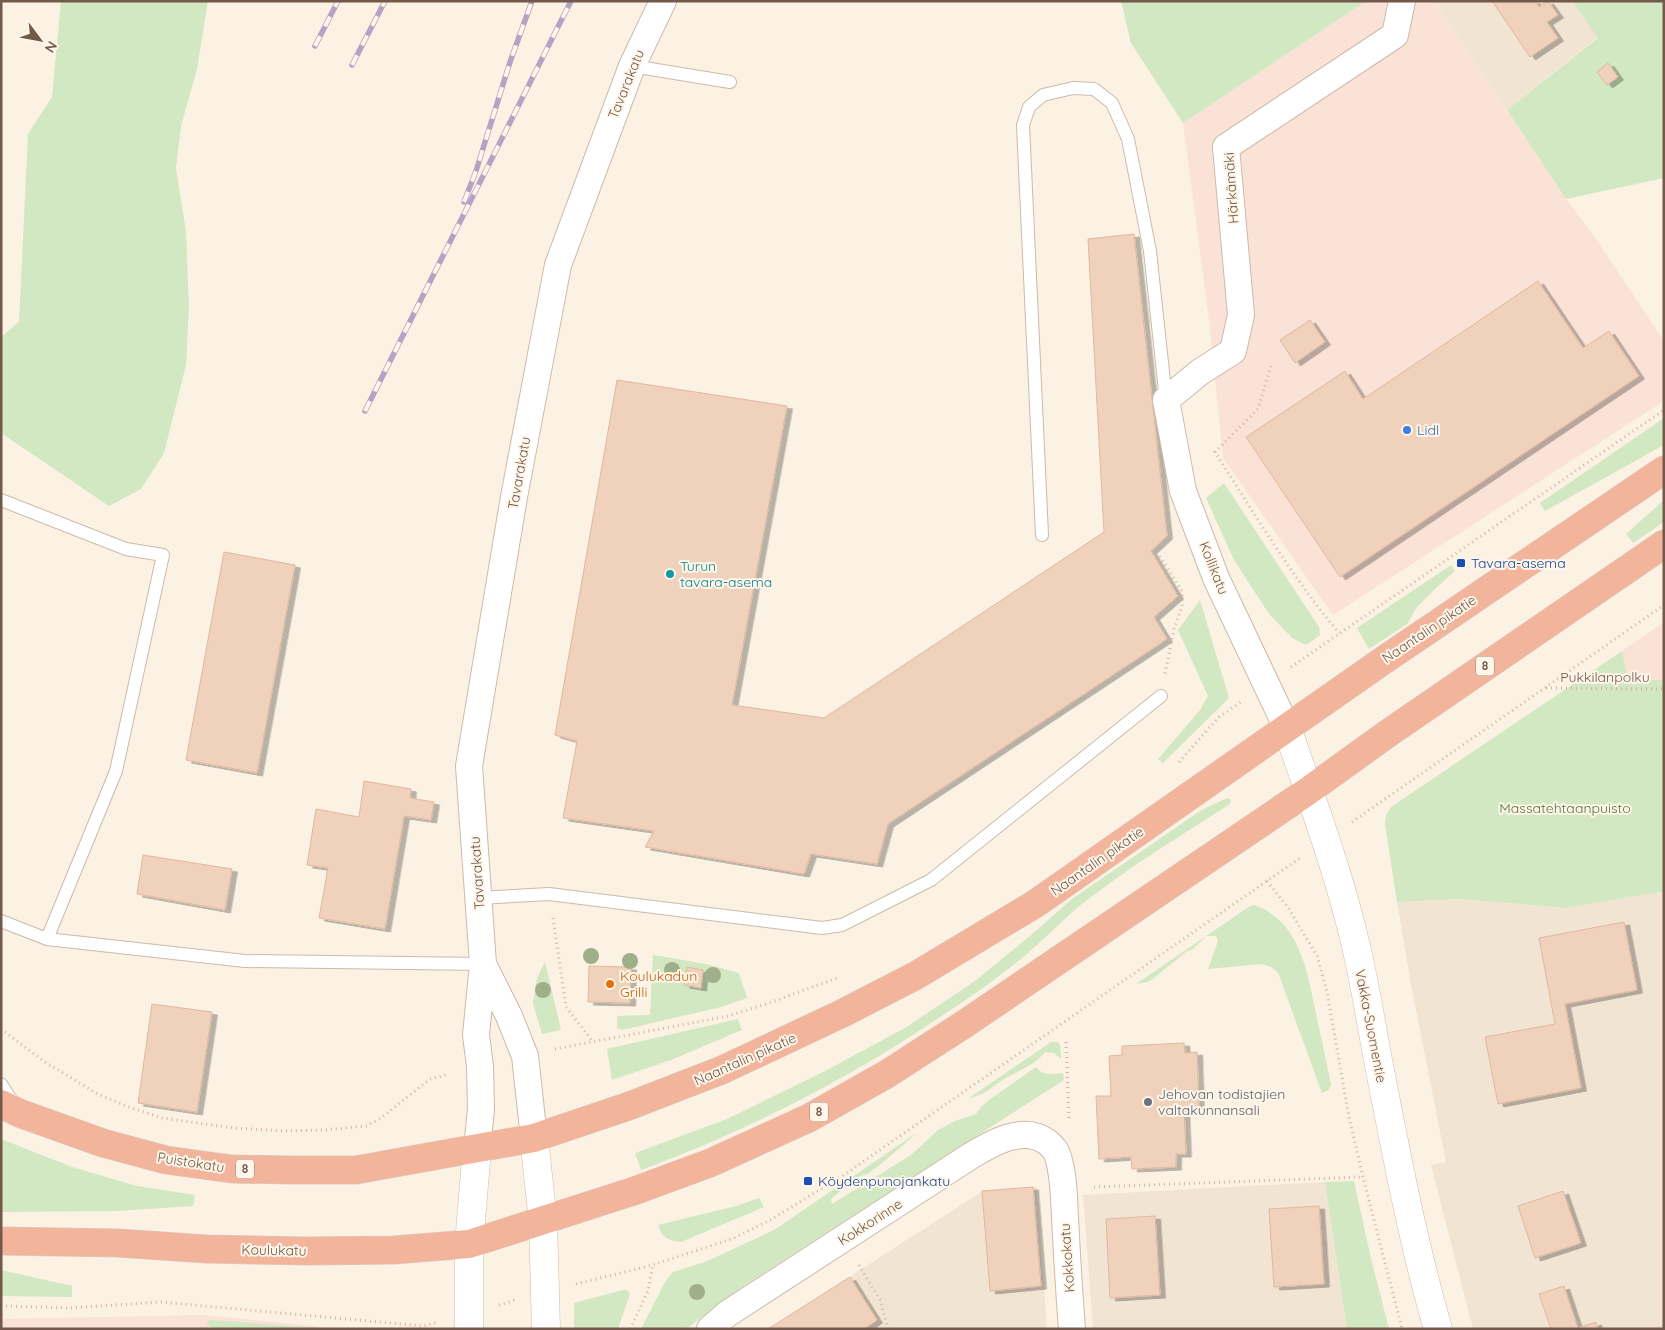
<svg xmlns="http://www.w3.org/2000/svg" width="1665" height="1330" font-family="Quicksand,sans-serif">
	<defs>
		<filter id="shadow"><feDropShadow dx="5.5" dy="3" stdDeviation="0" flood-color="#0004"/></filter>
	</defs>
	<rect width="100%" height="100%" fill="#fbf2e3"/>
	<path fill="#f2e4d2" d="M 1434,1 L 1572,1 L 1598,37 L 1507,110 Z
		M 1664,891 L 1664,1329 L 1473,1329 L 1431,1165 L 1446,1162 L 1411,985 L 1397,902 L 1460,899 L 1567,908 Z
		M 1325,1182 L 1347,1329 L 1093,1329 L 1083,1195 Z
		M 1037,1187 L 1047,1329 L 768,1329 L 983,1191 Z"/>
	<path fill="#fbe2d7" d="M 1366,1 L 1434,1 L 1566,199 L 1594,236 L 1664,341 L 1664,401 L 1333,615 L 1223,458 L 1209,320 L 1183,123 Z
		M 1664,622 L 1664,680 L 1627,680 L 1622,651 Z
		M 203,1315 L 343,1329 L 1,1329 L 1,1319 Z"/>
	<path fill="#d1e8c2" fill-rule="evenodd" d="M 61,1 L 208,1 L 197,69 L 181,126 L 176,168 L 186,232 L 189,307 L 186,365 L 164,453 L 141,489 L 109,506 L 1,433 L 1,337 L 19,322 L 28,134 L 52,97 Z
		M 1121,1 L 1366,1 L 1183,123 L 1131,43 Z
		M 1572,1 L 1664,1 L 1664,178 L 1566,199 L 1507,110 L 1598,38 Z
		M 1664,418 L 1664,445 L 1545,511 L 1540,503 Z
		M 1224,483 L 1319,627 L 1320,635 L 1306,645 L 1292,638 L 1269,614 L 1234,560 L 1206,498 Z
		M 1664,500 L 1664,522 L 1633,543 L 1626,534 Z
		M 1451,565 L 1455,571 L 1435,589 L 1417,607 L 1407,624 L 1369,649 L 1357,628 Z
		M 1200,600 L 1229,698 L 1163,763 L 1158,759 L 1200,710 L 1208,696 L 1178,630 Z
		M 1622,651 L 1628,680 L 1664,680 L 1664,891 L 1567,908 L 1460,899 L 1397,902 L 1385,824 L 1386,815 L 1391,807 Z
		M 1228,798 L 1231,800 L 1230,804 C 1183,834 1136,863 1091,897 C 1069,913 1050,934 1029,952 C 1001,976 969,998 937,1019 C 845,1081 746,1131 641,1170 L 635,1153 L 727,1119 L 825,1071 L 905,1028 L 975,981 L 1030,936 L 1072,899 L 1200,811 L 1216,803 Z
		M 1255,905 C 1268,910 1279,918 1288,930 C 1305,953 1310,986 1316,1013 C 1321,1037 1326,1061 1331,1084 L 1329,1090 L 1322,1093 L 1279,975 C 1275,968 1270,966 1262,964 L 1208,969 L 1218,941 L 1216,936 L 1206,936 L 1192,950 L 1187,951 L 1154,978 L 1148,982 L 1136,984 L 1250,906 Z
		M 653,955 L 706,964 L 739,973 L 747,998 L 721,1007 L 622,1030 L 617,1028 L 617,1016 L 650,1015 ZM 687,968 L 703,970 L 700,988 L 684,985 Z
		M 545,962 L 561,1030 L 542,1034 L 533,1003 L 537,978 Z
		M 738,1019 L 742,1030 L 671,1060 L 612,1080 L 607,1049 Z
		M 1051,1042 L 1057,1042 L 1060,1044 L 1061,1059 L 1054,1053 L 1045,1052 C 1035,1065 1020,1070 1006,1078 C 994,1085 984,1096 969,1098 Z
		M 1036,1067 C 1042,1076 1054,1074 1063,1073 L 1064,1080 L 745,1285 L 686,1329 L 641,1329 L 665,1282 L 673,1272 L 705,1262 L 774,1230 L 918,1132 L 880,1165 L 867,1174 L 858,1177 L 831,1199 L 832,1204 L 911,1155 L 938,1130 L 955,1121 L 976,1114 L 981,1107 L 989,1100 Z
		M 1,1139 L 72,1167 L 137,1186 L 195,1195 L 193,1206 L 118,1211 L 1,1212 Z
		M 1354,1181 L 1370,1254 L 1389,1329 L 1347,1329 L 1325,1182 Z
		M 759,1198 L 764,1207 L 681,1242 C 668,1241 662,1237 658,1225 L 736,1206 Z
		M 1,1270 L 72,1286 L 72,1297 L 1,1296 Z
		M 623,1290 L 627,1290 L 630,1294 L 618,1329 L 574,1329 L 574,1303 Z
		M 210,1320 L 334,1329 L 215,1329 L 206,1324 Z"/>
	<path fill="#f0d1bc" stroke="#e1b89d" filter="url(#shadow)" d="M 1492,1 L 1535,1 L 1539,7 L 1548,1 L 1558,15 L 1547,22 L 1558,38 L 1530,57 Z
		M 1608,63 L 1618,77 L 1607,85 L 1597,72 Z
		M 1134,234 L 1167,536 L 1151,551 L 1178,596 L 1154,617 L 1167,639 L 888,824 L 877,864 L 811,854 L 804,874 L 645,847 L 654,831 L 563,818 L 577,741 L 555,735 L 617,380 L 787,406 L 732,705 L 824,718 L 1104,532 L 1088,239 Z
		M 1538,281 L 1583,348 L 1609,331 L 1639,376 L 1340,577 L 1246,437 L 1345,371 L 1363,399 Z
		M 1310,320 L 1325,342 L 1295,363 L 1280,340 Z
		M 224,552 L 295,565 L 257,773 L 186,760 Z
		M 364,781 L 411,789 L 410,798 L 434,802 L 431,820 L 404,816 L 385,929 L 319,918 L 328,868 L 307,865 L 316,809 L 359,817 Z
		M 143,855 L 232,869 L 225,910 L 137,894 Z
		M 1624,922 L 1637,990 L 1565,1004 L 1581,1088 L 1498,1104 L 1485,1037 L 1555,1024 L 1539,938 Z
		M 589,966 L 631,967 L 630,1003 L 588,1002 Z
		M 687,967 L 703,970 L 701,988 L 684,985 Z
		M 152,1004 L 212,1012 L 197,1112 L 138,1103 Z
		M 1184,1043 L 1185,1053 L 1197,1052 L 1199,1108 L 1184,1109 L 1186,1154 L 1176,1154 L 1176,1167 L 1132,1169 L 1131,1157 L 1099,1159 L 1096,1096 L 1111,1096 L 1109,1056 L 1122,1055 L 1122,1046 Z
		M 1033,1187 L 1041,1286 L 990,1291 L 982,1191 Z
		M 1563,1191 L 1581,1243 L 1535,1258 L 1518,1206 Z
		M 1319,1206 L 1324,1284 L 1274,1287 L 1269,1209 Z
		M 1155,1216 L 1160,1295 L 1110,1298 L 1106,1219 Z
		M 850,1277 L 877,1320 L 864,1329 L 768,1329 Z
		M 1564,1286 L 1578,1328 L 1596,1322 L 1598,1329 L 1551,1329 L 1539,1294 Z"/>
	<g fill="none" stroke-linecap="round" stroke-linejoin="round">
		<defs>
			<path id="lane" d="M 632,66 L 730,82
				M 1,500 L 126,549 L 163,555 L 116,771 L 47,939
				M 1042,535 L 1023,125 L 1029,107 L 1043,95 L 1073,88 L 1094,89 L 1112,103 L 1128,139 L 1150,251 L 1166,400
				M 479,898 L 549,894 L 822,928 L 842,925 L 931,880 L 1161,696
				M 1,921 L 47,939 L 245,961 L 483,964
				M 1,1084 L 15,1106"/>
			<path id="street" d="M 1287,728 L 1216,578 L 1183,491 L 1166,400 L 1200,372 L 1233,351 L 1241,315 L 1226,147 L 1395,35 L 1402,1
				M 483,964 L 509,1016 L 525,1056 L 534,1138
				M 477,1149 L 481,1109 L 480,1066 L 476,1035 L 483,964 L 469,766 L 514,497 L 558,265 L 632,66 L 663,1
				M 710,1329 L 727,1314 L 969,1157 C 990,1144 1023,1124 1047,1142 C 1050,1144 1053,1148 1055,1150 C 1064,1166 1064,1200 1065,1218 C 1067,1255 1069,1292 1072,1329"/>
			<path id="secondary" d="M 1287,728 C 1309,792 1333,856 1350,922 C 1362,966 1369,1011 1377,1055 C 1395,1147 1412,1239 1438,1329
				M 534,1138 L 543,1221 L 546,1329
				M 469,1329 L 469,1244 L 477,1149"/>
			<path id="highway" d="M 1,1104 L 19,1113 L 103,1143 L 166,1160 L 232,1169 L 292,1170 L 356,1170 L 534,1138 L 629,1106 L 722,1070 L 843,1013 L 915,976 L 1035,904 L 1381,662 L 1664,470
				M 1,1241 L 118,1243 L 206,1249 L 308,1251 L 394,1250 L 469,1244 L 634,1191 L 710,1163 L 809,1118 L 887,1074 L 966,1023 L 1308,791 L 1387,734 L 1664,544"/>
		</defs>
		<use href="#lane" stroke="#ccbaaa" stroke-width="14"/>
		<use href="#street" stroke="#ccbaaa" stroke-width="28"/>
		<use href="#secondary" stroke="#d1bcaa" stroke-width="29"/>
		<use href="#highway" stroke="#d8d1cc" stroke-width="29"/>
		<path stroke="#d4b49f" stroke-width="3" stroke-dasharray="1 4" stroke-linecap="butt" d="M 1271,366 L 1258,409 L 1215,452 C 1254,513 1292,577 1339,633
			M 1157,552 L 1182,591 L 1182,606 L 1174,629 L 1165,674
			M 1291,667 L 1664,410
			M 1546,688 L 1664,689
			M 1179,762 L 1219,717 L 1241,702
			M 1352,822 L 1664,605
			M 1267,881 L 1289,909 L 1317,956 L 1327,992 L 1349,1117 L 1363,1177 L 1402,1329
			M 553,918 L 566,1007 L 593,1042
			M 1,1029 L 45,1062 L 96,1093 L 126,1106 L 162,1118 L 234,1128 L 283,1131 L 323,1130 L 366,1126 L 381,1118 L 430,1079 L 449,1074
			M 1066,1042 L 1069,1119
			M 555,1049 L 728,1016 L 769,1003 L 837,978
			M 1094,1187 L 1363,1177
			M 859,1265 L 880,1300 L 888,1329
			M 576,1284 L 653,1265 L 734,1238 L 772,1219 L 844,1175 L 1300,858
			M 499,1305 L 515,1300
			M 1,1306 L 68,1308 L 161,1302 L 423,1326 L 438,1322
			M 630,1329 L 648,1291 L 653,1265"/>
		<use href="#lane" stroke="#fff" stroke-width="12"/>
		<use href="#street" stroke="#fff" stroke-width="26"/>
		<use href="#secondary" stroke="#fff" stroke-width="28"/>
		<use href="#highway" stroke="#f3b49c" stroke-width="28"/>
		<defs>
			<path id="rail" d="M 315,46 L 338,1
				M 352,65 L 385,1
				M 464,202 L 476,171 L 510,62 L 532,1
				M 365,411 L 571,1"/>
		</defs>
		<use href="#rail" stroke="#b5a2c4" stroke-width="5.5"/>
		<use href="#rail" stroke="#fef6e9" stroke-width="4" stroke-dasharray="11" stroke-linecap="butt"/>
	</g>
	<g fill="#9eaf8a">
		<circle cx="591" cy="956" r="8"/>
		<circle cx="630" cy="961" r="8"/>
		<circle cx="672" cy="970" r="8"/>
		<circle cx="713" cy="975" r="8"/>
		<circle cx="543" cy="990" r="8"/>
		<circle cx="697" cy="1292" r="8"/>
	</g>
	<circle fill="#3f7fe0" stroke="#fef6e9" stroke-width="2" cx="1407" cy="430" r="5"/>
	<g fill="#1a4fb4" stroke="#fef6e9" stroke-width="2">
		<rect x="1456" y="558" width="10" height="10" rx="2.5"/>
		<rect x="803" y="1176" width="10" height="10" rx="2.5"/>
	</g>
	<circle fill="#0f9aa8" stroke="#fef6e9" stroke-width="2" cx="670" cy="574" r="5"/>
	<circle fill="#e8710a" stroke="#fef6e9" stroke-width="2" cx="610" cy="984" r="5"/>
	<circle fill="#6b7280" stroke="#fef6e9" stroke-width="2" cx="1148" cy="1102" r="5"/>
	<g text-anchor="middle" stroke-width="4" stroke-linejoin="round" paint-order="stroke">
		<g fill="#fef6e9" stroke="#9c887a" stroke-width="1">
			<rect x="1476" y="656.5" width="18" height="19" rx="4"/>
			<rect x="810" y="1102.5" width="18" height="19" rx="4"/>
			<rect x="236" y="1159.5" width="18" height="19" rx="4"/>
		</g>
		<g font-size="12" font-weight="bold" fill="#72594a">
			<text x="1485" y="670">8</text>
			<text x="819" y="1116">8</text>
			<text x="245" y="1173">8</text>
		</g>
		<g font-size="14" fill="#72594a" stroke="#fef6e9">
			<text transform="translate(626 84) rotate(-68)" y="5">Tavarakatu</text>
			<text transform="translate(1231 188) rotate(-94)" y="5">Härkämäki</text>
			<text transform="translate(519 473) rotate(-80)" y="5">Tavarakatu</text>
			<text transform="translate(1214 568) rotate(68)" y="5">Kollikatu</text>
			<text transform="translate(1429 629) rotate(-34)" y="5">Naantalin pikatie</text>
			<text x="1605" y="682">Pukkilanpolku</text>
			<text transform="translate(1097 861) rotate(-35)" y="5">Naantalin pikatie</text>
			<text transform="translate(477 873) rotate(-94)" y="5">Tavarakatu</text>
			<text transform="translate(1371 1026) rotate(79)" y="5">Vakka-Suomentie</text>
			<text transform="translate(745 1059) rotate(-24)" y="5">Naantalin pikatie</text>
			<text transform="translate(191 1162) rotate(9)" y="5">Puistokatu</text>
			<text transform="translate(870 1222) rotate(-33)" y="5">Kokkorinne</text>
			<text transform="translate(274 1250) rotate(1)" y="5">Koulukatu</text>
			<text transform="translate(1067 1258) rotate(-94)" y="5">Kokkokatu</text>
		</g>
		<g font-size="14" fill="#366cbe" stroke="#fef6e9" text-anchor="start">
			<text x="1417" y="435">Lidl</text>
		</g>
		<g font-size="14" fill="#164399" stroke="#fef6e9" text-anchor="start">
			<text x="1471" y="568">Tavara-asema</text>
			<text x="818" y="1186">Köydenpunojankatu</text>
		</g>
		<g font-size="14" fill="#0d838f" stroke="#fef6e9" text-anchor="start">
			<text x="680" y="571">Turun<tspan x="680" dy="16">tavara-asema</tspan></text>
		</g>
		<g font-size="14" fill="#527842" stroke="#fef6e9">
			<text x="1565" y="813">Massatehtaanpuisto</text>
		</g>
		<g font-size="14" fill="#c56008" stroke="#fef6e9" text-anchor="start">
			<text x="620" y="981">Koulukadun<tspan x="620" dy="16">Grilli</tspan></text>
		</g>
		<g font-size="14" fill="#5b616d" stroke="#fef6e9" text-anchor="start">
			<text x="1158" y="1099">Jehovan todistajien<tspan x="1158" dy="16">valtakunnansali</tspan></text>
		</g>
	</g>
	<rect width="1665" height="1330" fill="none" stroke="#72594a" stroke-width="5"/>
	<g transform="translate(40 40) rotate(122)" stroke="#fef6e9" stroke-width="4" paint-order="stroke">
	<path d="M0-4L9 19L0 12L-9 19Z" fill="#72594a"/>
	<text y="-8" font-size="14" font-weight="bold" text-anchor="middle" fill="#72594a">N</text>
	</g>
</svg>
